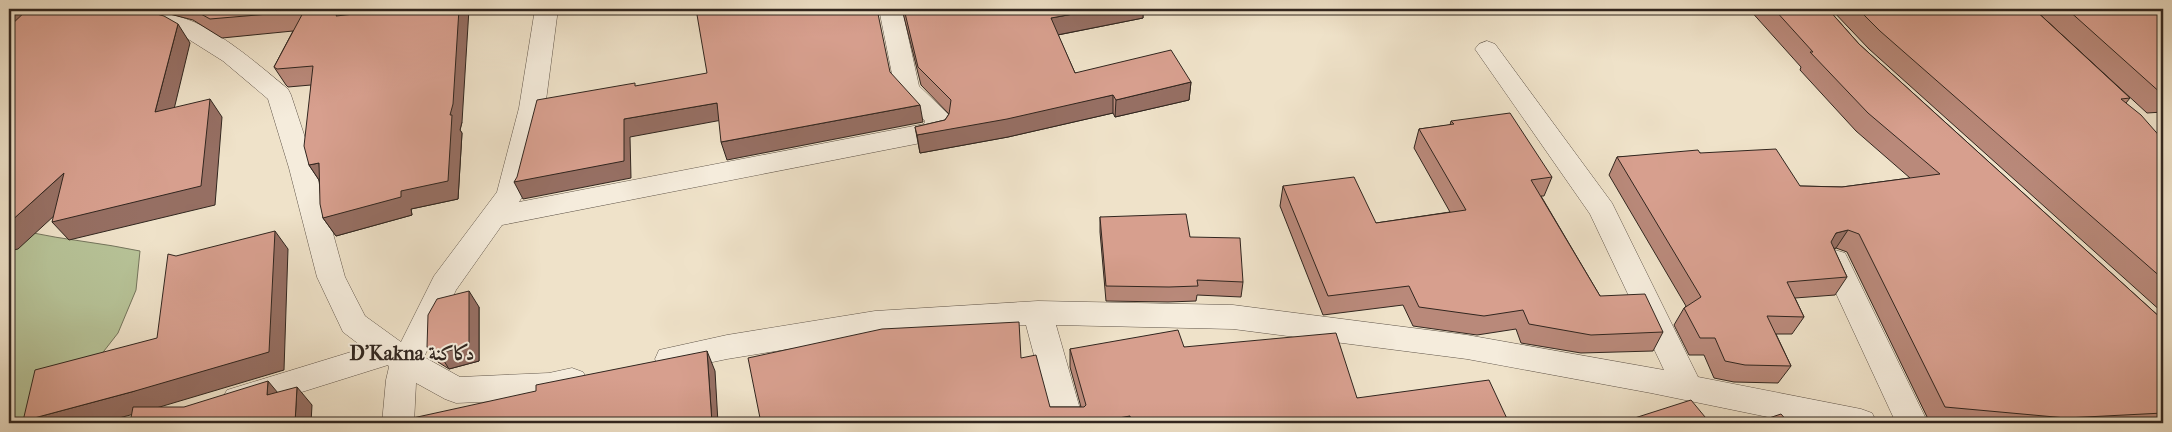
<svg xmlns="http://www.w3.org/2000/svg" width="2172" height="432" font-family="'IM FELL French Canon',Amiri,serif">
	<rect width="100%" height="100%" fill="#efe2c9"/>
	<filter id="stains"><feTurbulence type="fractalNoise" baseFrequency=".004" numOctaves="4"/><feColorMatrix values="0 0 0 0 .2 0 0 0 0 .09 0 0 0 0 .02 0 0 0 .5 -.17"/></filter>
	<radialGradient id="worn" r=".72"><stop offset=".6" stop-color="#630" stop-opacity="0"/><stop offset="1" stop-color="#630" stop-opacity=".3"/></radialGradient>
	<path fill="#b7c398" stroke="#74745c" d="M 28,232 C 65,240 103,243 140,251 L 136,290 L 118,333 L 48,423 L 9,423 L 9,233 Z"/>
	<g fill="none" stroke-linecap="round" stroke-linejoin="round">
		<defs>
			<path id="minor" d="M 106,9 C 134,7 168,11 194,22 C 227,37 260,66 288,89 L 291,95 L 315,168 L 345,277 L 365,316 L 401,342 L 434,276 L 497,192 L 519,108 L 535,9 L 558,9 L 545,108 L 524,194 L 519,202 L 924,124 L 925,121 L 895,89 L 879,9 L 902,9 L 919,86 L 947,113 L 951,119 L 949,131 L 945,137 L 936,140 L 502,225 L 456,290 L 424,357 L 460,377 L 549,373 L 572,368 L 583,372 L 588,381 L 583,390 L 549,399 L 456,403 L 445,399 L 416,383 L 414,423 L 382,423 L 386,380 L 389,367 L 388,365 L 238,412 L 227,408 L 222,399 L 227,390 L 364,348 L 343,332 L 317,277 L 289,168 L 268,99 L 223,61 L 177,32 L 110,14 Z
				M 1487,41 L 1495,44 L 1612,203 L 1698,377 L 1861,409 L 1872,413 L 1877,423 L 1797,423 L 1651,393 L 1467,359 L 1233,329 L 1056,325 L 1084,423 L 1052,423 L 1026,325 L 875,335 L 727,359 L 670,371 L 659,368 L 655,359 L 659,350 L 727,335 L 875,311 L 1038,301 L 1233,305 L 1467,335 L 1664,370 L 1590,214 L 1475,49 L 1479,44 Z
				M 1835,250 L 1845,253 L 1849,261 L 1928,423 L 1896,423 L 1821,261 L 1825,253 Z"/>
		</defs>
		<use href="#minor" stroke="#60554a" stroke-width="1"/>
		<use href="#minor" fill="#f5ecdc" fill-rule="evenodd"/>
	</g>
	<path fill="#b9897a" stroke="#31261f" d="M 150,9 L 358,9 L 356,14 L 462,122 L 460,130 L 462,133 L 458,199 L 411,209 L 412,215 L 336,236 L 323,218 L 319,180 L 309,165 L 311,85 L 288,87 L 286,85 L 274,67 L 293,31 L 222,38 L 193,20 Z
		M 902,9 L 1143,9 L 1143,18 L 1058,35 L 1075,73 L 1191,82 L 1189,100 L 1115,117 L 1113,113 L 1008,137 L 920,153 L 915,127 L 945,120 L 949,114 L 921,85 Z
		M 1749,9 L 1828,9 L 1859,44 L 2163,320 L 2163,423 L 1930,423 L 1847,252 L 1836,248 L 1834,249 L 1847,277 L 1835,295 L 1795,298 L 1804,317 L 1792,334 L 1776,334 L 1791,366 L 1778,383 L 1734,382 L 1714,378 L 1704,355 L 1689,355 L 1674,325 L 1684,308 L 1686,306 L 1609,175 L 1617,157 L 1700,153 L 1800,186 L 1842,187 L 1910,178 L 1856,131 L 1800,70 L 1801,67 Z
		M 1831,9 L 2034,9 L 2130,98 L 2126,103 L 2163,140 L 2163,313 L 1869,49 Z
		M 2034,9 L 2163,9 L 2163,112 L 2147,113 Z
		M 1451,121 L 1552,177 L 1544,196 L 1541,196 L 1600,296 L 1663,332 L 1653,351 L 1581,353 L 1521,343 L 1516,329 L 1477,335 L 1413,326 L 1403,305 L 1323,315 L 1280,206 L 1283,186 L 1376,223 L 1450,212 L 1414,148 L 1419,129 L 1450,125 Z
		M 1100,217 L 1190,237 L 1243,282 L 1241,297 L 1197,295 L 1196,301 L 1168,302 L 1106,301 L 1100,232 Z
		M 479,307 L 479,361 L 449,369 L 438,362 L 427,347 Z
		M 1184,347 L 1357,398 L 1509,423 L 761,423 L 1050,407 L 1081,407 L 1070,367 L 1070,349 Z"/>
	<path fill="#966f63" stroke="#31261f" d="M 9,9 L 20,9 L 24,14 L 9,29 Z
		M 340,9 L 358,9 L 347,34 L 336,16 Z
		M 459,9 L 469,9 L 462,122 L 460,130 L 462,133 L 458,199 L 411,209 L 412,215 L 336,236 L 323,218 L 401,191 Z
		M 1101,9 L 1143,9 L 1143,18 L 1052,36 L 1051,18 Z
		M 178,24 L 190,43 L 169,130 L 155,112 Z
		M 1191,82 L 1189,100 L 1115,117 L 1116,100 Z
		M 1113,95 L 1113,113 L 1008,137 L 920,153 L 917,135 Z
		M 210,99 L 222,117 L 215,205 L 69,240 L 52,222 Z
		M 717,103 L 722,120 L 630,137 L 631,178 L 523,199 L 514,182 L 624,119 Z
		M 920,105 L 923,122 L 727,160 L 721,142 Z
		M 319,163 L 321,183 L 309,165 Z
		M 64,173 L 80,192 L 18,249 L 9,251 L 9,223 Z
		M 1848,230 L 1836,248 L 1824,251 L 1836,233 Z
		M 275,231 L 288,249 L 284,370 L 153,409 L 100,423 L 25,423 L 23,421 L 135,391 Z
		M 469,291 L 479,307 L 479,361 L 449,369 L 439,353 Z
		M 707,351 L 715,371 L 718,423 L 712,423 Z
		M 268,381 L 283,399 L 267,395 Z
		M 297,387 L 312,405 L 311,423 L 295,423 Z
		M 1130,416 L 1129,423 L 1090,423 Z"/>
	<path fill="#d79f8e" stroke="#31261f" d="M 28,9 L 138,9 L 164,16 L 178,24 L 155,112 L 210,99 L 201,186 L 52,222 L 64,173 L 9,223 L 9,27 Z
		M 192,9 L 340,9 L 336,16 L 400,9 L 459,9 L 453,104 L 450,115 L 452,115 L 448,181 L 401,191 L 401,197 L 323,218 L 320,204 L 319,163 L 309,165 L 304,146 L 313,66 L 277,69 L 274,67 L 304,11 L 210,19 Z
		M 696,9 L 877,9 L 890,72 L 920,105 L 721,142 L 717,103 L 624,119 L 624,161 L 514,182 L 517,177 L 537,100 L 635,83 L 635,86 L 707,73 Z
		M 904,9 L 1101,9 L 1051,18 L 1075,73 L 1171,50 L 1191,82 L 1116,100 L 1113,95 L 1007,119 L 917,135 L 915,127 L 945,120 L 949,114 L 951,100 L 918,67 Z
		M 1774,9 L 1828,9 L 1859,44 L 2163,320 L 2163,413 L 2066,418 L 1945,407 L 1859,234 L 1848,230 L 1836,233 L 1831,242 L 1847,277 L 1787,282 L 1804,317 L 1767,316 L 1791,366 L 1745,365 L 1725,361 L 1715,338 L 1700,338 L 1684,308 L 1701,297 L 1617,157 L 1698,150 L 1700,153 L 1776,149 L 1800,186 L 1842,187 L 1940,174 L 1868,113 L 1810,52 L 1813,52 Z
		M 1858,9 L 2034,9 L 2130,98 L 2121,99 L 2141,115 L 2163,140 L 2163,279 L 1880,31 Z
		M 2067,9 L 2163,9 L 2163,95 Z
		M 1510,113 L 1552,177 L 1531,180 L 1600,296 L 1645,294 L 1663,332 L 1591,335 L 1529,324 L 1523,310 L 1484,316 L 1419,307 L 1409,286 L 1328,296 L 1283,186 L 1354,177 L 1376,223 L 1466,210 L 1419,129 L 1454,124 L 1451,121 Z
		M 1186,214 L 1190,237 L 1240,238 L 1243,282 L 1197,280 L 1198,286 L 1169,287 L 1106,286 L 1100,217 Z
		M 275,231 L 269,352 L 135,391 L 23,421 L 35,370 L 157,338 L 168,254 L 176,256 Z
		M 469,291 L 469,346 L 439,353 L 427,347 L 428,315 L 437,299 Z
		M 1019,322 L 1021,358 L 1036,355 L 1050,407 L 1084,407 L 1086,405 L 1070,349 L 1178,330 L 1184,347 L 1336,333 L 1357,398 L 1489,380 L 1509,423 L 1132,423 L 1130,416 L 1090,423 L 761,423 L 748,358 L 882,329 Z
		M 707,351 L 712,423 L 390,423 L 536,391 L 536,385 Z
		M 268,381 L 267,395 L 297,387 L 295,423 L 130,423 L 133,407 L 184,407 Z
		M 1691,400 L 1710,423 L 1619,423 Z
		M 1781,414 L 1789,423 L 1754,423 Z"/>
	<g text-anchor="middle" stroke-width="4" stroke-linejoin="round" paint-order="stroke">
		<g font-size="20" font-weight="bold" fill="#31261f" stroke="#f5ecdc">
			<text x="412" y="360">D'Kakna دكاكنة</text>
		</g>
	</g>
	<rect width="2172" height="432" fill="none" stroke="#efe2c9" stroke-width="30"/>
	<rect x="10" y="10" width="2152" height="412" fill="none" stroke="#31261f" stroke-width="2.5"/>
	<rect x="15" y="15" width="2142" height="402" fill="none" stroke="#31261f"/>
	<rect width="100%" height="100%" filter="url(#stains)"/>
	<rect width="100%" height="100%" fill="url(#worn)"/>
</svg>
